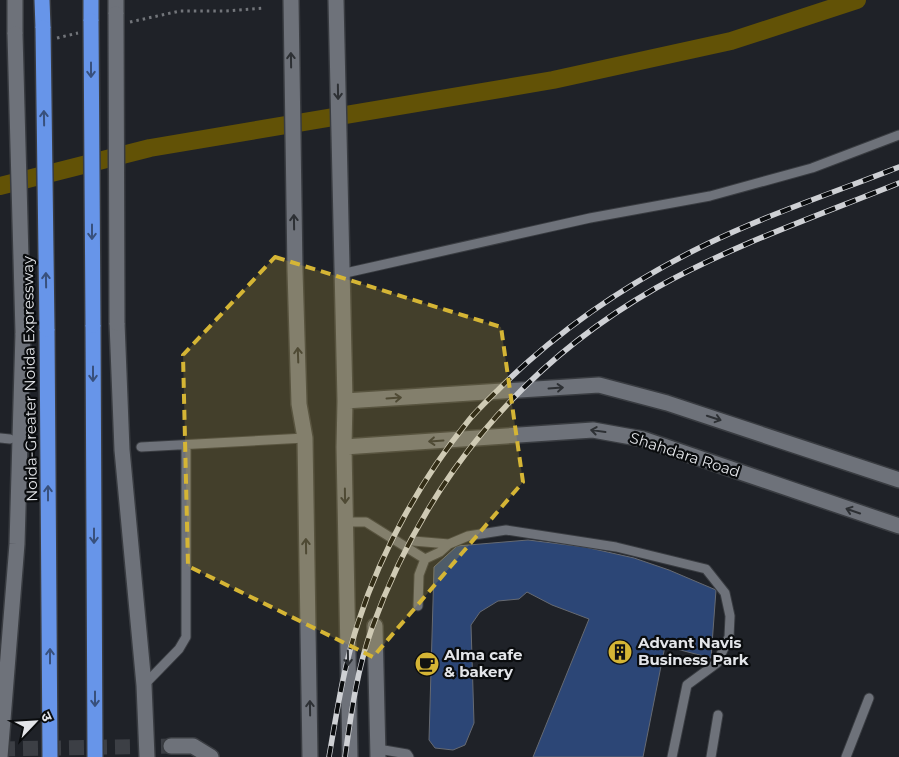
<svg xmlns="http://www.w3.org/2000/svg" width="899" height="757" font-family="Montserrat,'Noto Sans Devanagari',sans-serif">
	<rect width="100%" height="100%" fill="#1f2228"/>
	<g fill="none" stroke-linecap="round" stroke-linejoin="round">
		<path stroke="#625206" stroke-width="18" d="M 0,186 L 150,148 L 553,80 L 731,41 L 857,0"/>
	</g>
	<path fill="#2c4676" stroke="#666a72" d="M 528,540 L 585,547 L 634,558 L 669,570 L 716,590 L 711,658 L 665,646 L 643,757 L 533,757 L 589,619 L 552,605 L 527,592 L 519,599 L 498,601 L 480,612 L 471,625 L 474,723 L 465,745 L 453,750 L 435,748 L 429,740 L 434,567 L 457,546 Z"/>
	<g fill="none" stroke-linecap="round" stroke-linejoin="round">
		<path stroke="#3c3f45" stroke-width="15" stroke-dasharray="15 8" stroke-linecap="butt" d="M 0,749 L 171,746"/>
		<defs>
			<path id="lane" d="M 341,274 L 590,218 L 710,196 L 812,168 L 899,135
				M 0,438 L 10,439
				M 141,447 L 305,438
				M 345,522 L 366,522 L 425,559
				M 413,541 L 449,544
				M 418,606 L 419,575 L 425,559 L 440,552 L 449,544 L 468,536 L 506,530 L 616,547 L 706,569 L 725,593 L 730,616 L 729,637 L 717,663 L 687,685 L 672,757
				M 144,685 L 179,649 L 186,637 L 186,446
				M 378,749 L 407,754 L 409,757
				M 711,757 L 718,715
				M 846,757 L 869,698"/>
			<path id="street" d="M 375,626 L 378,757"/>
			<path id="secondary" d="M 15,0 L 15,34
				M 116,0 L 116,14
				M 291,0 L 295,271 L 299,404 L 305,438 L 310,757
				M 336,0 L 345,401 L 344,447 L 350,757
				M 117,323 L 122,450 L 144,685 L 147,757
				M 345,401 L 599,385 L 667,403 L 899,480
				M 344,447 L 593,430 L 643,439 L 899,526
				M 171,746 L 193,746 L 211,757
				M 0,757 L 17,544 L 23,333"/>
			<path id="highway" d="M 42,0 L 43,28
				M 91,21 L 91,0
				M 93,325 L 95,757
				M 47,329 L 50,757"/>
		</defs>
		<use href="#lane" stroke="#393c41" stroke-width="11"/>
		<use href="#street" stroke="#393c41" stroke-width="18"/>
		<use href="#secondary" stroke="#393c41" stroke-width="18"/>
		<use href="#highway" stroke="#393c41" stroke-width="18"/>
		<path stroke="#72757a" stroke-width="3" stroke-dasharray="2.5 4" stroke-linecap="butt" d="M 130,22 L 180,11 L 226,11 L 265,8
			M 57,38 L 78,33"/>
		<use href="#lane" stroke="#6e727a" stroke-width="9"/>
		<use href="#street" stroke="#6e727a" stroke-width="15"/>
		<use href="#secondary" stroke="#6e727a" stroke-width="15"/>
		<use href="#highway" stroke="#6795e9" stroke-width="15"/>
		<defs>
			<path id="rail" d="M 329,757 C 337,711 344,664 359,620 C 382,549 422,478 469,420 C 478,409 489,399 499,389 C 559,329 631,281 707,244 C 769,214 835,192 899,167
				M 345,757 C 351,714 357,669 372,628 C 425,481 521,365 656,288 C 733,245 817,216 899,183"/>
		</defs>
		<use href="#rail" stroke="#ced0d4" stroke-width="5.5"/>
		<use href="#rail" stroke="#0a0c0e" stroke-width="4" stroke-dasharray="11" stroke-linecap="butt"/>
		<defs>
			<path id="secondary-bridge" d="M 116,14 L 117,323
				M 15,34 L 23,333"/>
			<path id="highway-bridge" d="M 91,21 L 93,325
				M 43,28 L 47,329"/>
		</defs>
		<use href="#secondary-bridge" stroke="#393c41" stroke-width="18" stroke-linecap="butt"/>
		<use href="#highway-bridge" stroke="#393c41" stroke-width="18" stroke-linecap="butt"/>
		<use href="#secondary-bridge" stroke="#6e727a" stroke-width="15"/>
		<use href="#highway-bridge" stroke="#6795e9" stroke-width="15"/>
	</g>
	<defs><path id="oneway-shaft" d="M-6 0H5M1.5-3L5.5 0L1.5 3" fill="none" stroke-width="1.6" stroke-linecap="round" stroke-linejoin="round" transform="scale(1.25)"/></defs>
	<g stroke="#2d3034">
		<use href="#oneway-shaft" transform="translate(291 60) rotate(-91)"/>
		<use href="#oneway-shaft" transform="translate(338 92) rotate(89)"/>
		<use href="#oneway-shaft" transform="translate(294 222) rotate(-91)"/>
		<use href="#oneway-shaft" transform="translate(298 355) rotate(-92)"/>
		<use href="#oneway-shaft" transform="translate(556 388) rotate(-4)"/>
		<use href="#oneway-shaft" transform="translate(394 398) rotate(-4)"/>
		<use href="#oneway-shaft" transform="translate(714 418) rotate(18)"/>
		<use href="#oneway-shaft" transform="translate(598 431) rotate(-172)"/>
		<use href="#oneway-shaft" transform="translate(436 441) rotate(176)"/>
		<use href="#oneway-shaft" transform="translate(345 496) rotate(89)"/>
		<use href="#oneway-shaft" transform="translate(853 511) rotate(-161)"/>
		<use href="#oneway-shaft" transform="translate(306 546) rotate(-91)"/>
		<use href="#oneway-shaft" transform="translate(348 658) rotate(89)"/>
		<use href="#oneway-shaft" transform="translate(310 708) rotate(-91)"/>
	</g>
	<g stroke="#38507c">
		<use href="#oneway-shaft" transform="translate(91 70) rotate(90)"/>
		<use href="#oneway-shaft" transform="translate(44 118) rotate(-91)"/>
		<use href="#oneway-shaft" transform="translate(92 232) rotate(90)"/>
		<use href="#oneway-shaft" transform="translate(46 280) rotate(-91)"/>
		<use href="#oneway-shaft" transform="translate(93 374) rotate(90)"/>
		<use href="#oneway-shaft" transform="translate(48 493) rotate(-90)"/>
		<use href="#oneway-shaft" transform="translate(94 536) rotate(90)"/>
		<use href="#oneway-shaft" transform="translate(50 656) rotate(-90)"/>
		<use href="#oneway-shaft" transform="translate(95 699) rotate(90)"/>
	</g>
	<path fill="#d5b535" fill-opacity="0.2" stroke="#d5b535" stroke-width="4" stroke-dasharray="10 6" stroke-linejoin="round" d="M 275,257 L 501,327 L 523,482 L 373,657 L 188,566 L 183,355 Z"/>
	<defs>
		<symbol id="building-disc" viewBox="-11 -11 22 22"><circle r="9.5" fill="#d5b535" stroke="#0a0c0e"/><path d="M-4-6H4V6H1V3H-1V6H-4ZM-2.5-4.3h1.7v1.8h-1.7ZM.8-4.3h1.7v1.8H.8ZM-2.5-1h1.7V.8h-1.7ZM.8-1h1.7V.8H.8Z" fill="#111"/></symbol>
		<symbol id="cafe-disc" viewBox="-11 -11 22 22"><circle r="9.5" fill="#d5b535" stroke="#0a0c0e"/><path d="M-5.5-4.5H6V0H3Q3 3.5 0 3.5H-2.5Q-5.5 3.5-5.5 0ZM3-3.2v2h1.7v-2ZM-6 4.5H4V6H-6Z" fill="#111"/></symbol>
	</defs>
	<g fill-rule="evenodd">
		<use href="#building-disc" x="606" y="638" width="28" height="28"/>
		<use href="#cafe-disc" x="413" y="650" width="28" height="28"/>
	</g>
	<g text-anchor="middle" stroke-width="4.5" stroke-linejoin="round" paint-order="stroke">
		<g font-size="15" fill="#e3e5e9" stroke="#0a0c0e">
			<text transform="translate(30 379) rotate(-91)" y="5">Noida-Greater Noida Expressway</text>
			<text transform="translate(685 455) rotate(18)" y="5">Shahdara Road</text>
		</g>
		<g font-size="15" font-weight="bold" fill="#e3e5e9" stroke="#0a0c0e" text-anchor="start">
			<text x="638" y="648">Advant Navis<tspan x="638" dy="17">Business Park</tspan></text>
			<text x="444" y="660">Alma cafe<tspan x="444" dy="17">&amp; bakery</tspan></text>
		</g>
	</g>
	<g transform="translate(35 722) rotate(65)" stroke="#0a0c0e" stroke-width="4" paint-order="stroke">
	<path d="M0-4L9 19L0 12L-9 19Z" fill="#e3e5e9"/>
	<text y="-8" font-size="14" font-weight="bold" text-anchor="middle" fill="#e3e5e9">उ</text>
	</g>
</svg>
